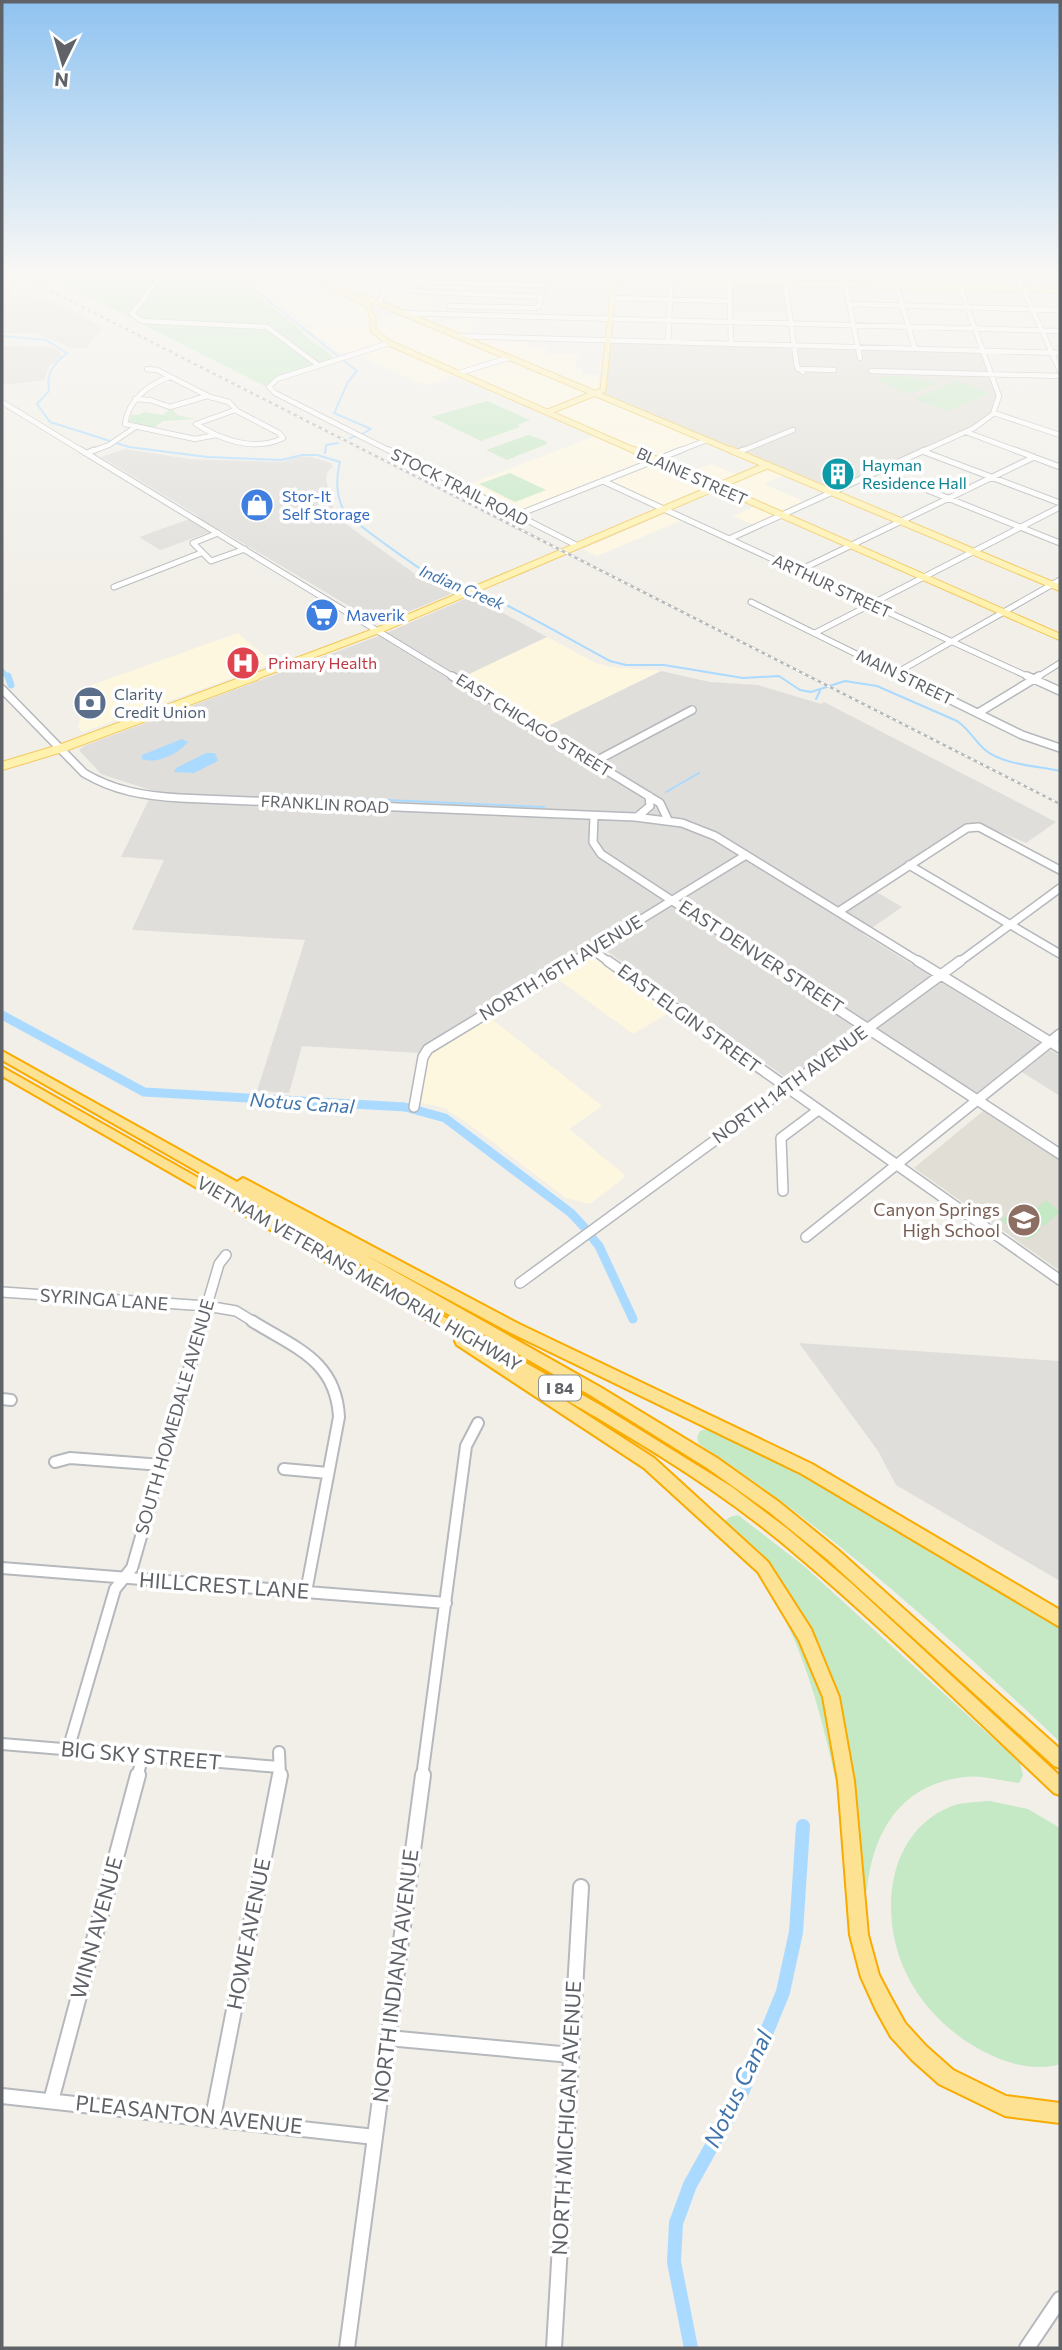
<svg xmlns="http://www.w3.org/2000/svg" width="1062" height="2350" font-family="Commissioner,sans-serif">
	<rect width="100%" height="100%" fill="#f1efe8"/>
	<path fill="#fef7e0" d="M 245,273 L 295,273 L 357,299 L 367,306 L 371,316 L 370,330 L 379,339 L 456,375 L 425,385 L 352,353 L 346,356 L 313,334 L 311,330 L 316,322 L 303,322 Z
		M 322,273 L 388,274 L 376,300 L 317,275 Z
		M 387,293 L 436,294 L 430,312 L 445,315 L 425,321 L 383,303 Z
		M 402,314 L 473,346 L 701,440 L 657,458 L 391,342 L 377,331 L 378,317 Z
		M 470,316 L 475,316 L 469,337 L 528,340 L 526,347 L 547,348 L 546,354 L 578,355 L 576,368 L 582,369 L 581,375 L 599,375 L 597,389 L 593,390 L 436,326 Z
		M 595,436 L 705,487 L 663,506 L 604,479 L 518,513 L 464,486 Z
		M 711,464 L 738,475 L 716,484 L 690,472 Z
		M 769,469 L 784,475 L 764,484 L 805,502 L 754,525 L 733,516 L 760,504 L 724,488 Z
		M 666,513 L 682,520 L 597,556 L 583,549 Z
		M 238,633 L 273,663 L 83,732 L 78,728 L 86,687 Z
		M 547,637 L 596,663 L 611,667 L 661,671 L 546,727 L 462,676 Z
		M 590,955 L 670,1012 L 633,1034 L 555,977 Z
		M 488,1016 L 602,1106 L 569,1129 L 626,1176 L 590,1204 L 566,1198 L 469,1124 L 444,1108 L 418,1102 L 429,1054 L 434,1049 Z"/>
	<path fill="#e0deda" d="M 2,275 L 20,285 L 10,296 L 44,297 L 103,327 L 86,348 L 72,348 L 35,333 L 2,333 Z
		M 2,346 L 50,347 L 60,350 L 61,358 L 49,366 L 44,380 L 2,385 Z
		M 125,449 L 190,459 L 283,462 L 296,456 L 312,457 L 331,463 L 333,466 L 327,473 L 326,480 L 335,513 L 343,522 L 422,579 L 458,591 L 391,619 L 376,622 L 219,529 L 160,550 L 139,537 L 198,516 L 101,457 Z
		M 472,596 L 547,637 L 463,677 L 546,727 L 661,671 L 710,682 L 758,685 L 821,704 L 824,702 L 1056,822 L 1026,843 L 980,824 L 968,823 L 868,887 L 902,907 L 863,934 L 1060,1056 L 1060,1096 L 1014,1067 L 980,1095 L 866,1022 L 788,1079 L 594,942 L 429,1042 L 419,1053 L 302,1046 L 289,1093 L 257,1091 L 305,940 L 132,930 L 164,860 L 121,857 L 153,791 L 101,774 L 79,750 L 84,746 L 384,634 Z
		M 799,1343 L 1060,1361 L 1060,1581 L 896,1485 L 878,1451 Z"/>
	<path fill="#e1ded6" d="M 729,282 L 785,283 L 789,313 L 730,311 Z
		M 609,340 L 983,350 L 999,396 L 997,408 L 974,428 L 832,493 L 597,395 L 601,392 Z
		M 983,1111 L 1060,1161 L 1060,1271 L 914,1168 Z"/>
	<path fill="#c5e8c5" d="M 41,273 L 229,273 L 302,331 C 310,344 326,346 334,360 L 280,376 L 265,386 Z
		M 890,376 L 913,377 L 938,384 L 908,394 L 874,379 Z
		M 956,381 L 990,393 L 948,411 L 914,399 Z
		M 487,401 L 530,420 L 517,425 L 520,427 L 481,441 L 431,417 Z
		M 171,408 L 177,415 L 195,419 L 163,421 L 152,429 L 129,421 L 131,415 L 139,415 L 144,412 L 163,415 Z
		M 528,435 L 546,441 L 547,444 L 507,460 L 486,450 Z
		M 510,473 L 546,490 L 515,502 L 479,484 Z
		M 1046,1200 L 1060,1212 L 1044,1226 L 1028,1215 Z
		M 1014,1210 L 1041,1230 L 1028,1240 L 1001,1220 Z
		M 711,1428 L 789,1467 L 1060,1628 L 1060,1742 C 946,1634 831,1530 699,1444 L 697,1437 L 700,1431 Z
		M 738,1515 L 804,1566 L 1020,1763 L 1023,1775 L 1019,1783 C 1002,1781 981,1775 965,1777 C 901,1784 873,1831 867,1890 L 859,1888 C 840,1808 828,1723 797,1646 C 779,1601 751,1562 723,1522 L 730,1517 Z
		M 990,1801 L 1028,1809 L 1060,1828 L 1060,2064 C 1039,2071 1012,2065 993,2056 C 957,2040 926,2012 908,1977 C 878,1919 885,1832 952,1806 C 963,1802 978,1802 990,1801 Z"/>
	<path fill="#aadaff" d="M 182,739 L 188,742 C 180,753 155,765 142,759 L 142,755 Z
		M 206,753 L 215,753 L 218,761 L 194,773 L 174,772 L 176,768 Z"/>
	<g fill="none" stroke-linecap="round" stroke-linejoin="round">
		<path stroke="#aadaff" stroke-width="2" d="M 233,273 L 357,371 L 348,382 L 334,413 L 371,429 L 362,434
			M 2,336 L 46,340 L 67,353 C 53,365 46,373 49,391 L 37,404 L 50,422 L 129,447 L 207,457 L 281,460 L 302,455 L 317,455 L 340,462 C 336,476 336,495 343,509 C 349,520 427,575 441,581 C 457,588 476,591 492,598 C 532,617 571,640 610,661 L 626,665 L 664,665 L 743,678 L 779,676 L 800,690 L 811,692 L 845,681 L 877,686 L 957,721 C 969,729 974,740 984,749 C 1002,765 1038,766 1060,771
			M 350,438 L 356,436
			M 325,453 L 326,445 L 338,443
			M 816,699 L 820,691
			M 666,792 L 699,773
			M 273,795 L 544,807"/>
		<path stroke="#aadaff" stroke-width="5" d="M 2,671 L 9,678"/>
		<path stroke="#aadaff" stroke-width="7" d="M 8,676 L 11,685"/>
		<path stroke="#aadaff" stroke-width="9" d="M 2,1015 L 144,1092 L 405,1107 L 445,1118 L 571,1213 L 584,1227
			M 590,1235 L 599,1246 L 633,1319"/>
		<path stroke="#aadaff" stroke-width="14" d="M 691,2348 L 674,2262 L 676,2223 L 690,2185 L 743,2090 L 783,1992 L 796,1932 L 803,1826"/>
		<defs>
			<path id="minor-far5" d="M 163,273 L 132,314 L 142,321 L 267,327 L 318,365
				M 729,273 L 731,343
				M 784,273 L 797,367 L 803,372
				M 843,273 L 860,358
				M 893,273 L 915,349
				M 1016,273 L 1060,371
				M 541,297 L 407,291 L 410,283 L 415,282 L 543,285
				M 612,298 L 730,301
				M 379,303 L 391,273
				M 850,304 L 1060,310
				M 450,306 L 535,308 L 539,306 L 542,292
				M 403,313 L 1060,331
				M 456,336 L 1060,353
				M 668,342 L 671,280
				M 389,343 L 277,379 L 269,387 L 275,393 L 392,452
				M 147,369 L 157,370 L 210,397 L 229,402 L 237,411 L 279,433 L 283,438 C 254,452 222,440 196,424 L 235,410
				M 798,369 L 834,370
				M 871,371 L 1060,376
				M 459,373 L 508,358
				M 170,377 C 149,384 128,400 125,424 L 195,439 L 216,435
				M 135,399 L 150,400 L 170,407 L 207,396
				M 2,402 L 84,452
				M 994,413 L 1060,435
				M 966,432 L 1020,452
				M 922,451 L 925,452
				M 90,452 L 109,445 L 134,428
				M 676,452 L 707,440
				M 739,452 L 793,430
				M 921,452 L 974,428 L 993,414 L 999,396 L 955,273"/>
			<path id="minor-far4" d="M 81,450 L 455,678
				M 389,450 L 578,546
				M 1015,450 L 1060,467
				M 922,451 L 1060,503
				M 87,453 L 94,450
				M 737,453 L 743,450
				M 880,471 L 1060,543
				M 603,481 L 1031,678
				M 517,515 L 681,450
				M 218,533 L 193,543 L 211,561 L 245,549
				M 729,539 L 925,450
				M 798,571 L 1034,457
				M 114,587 L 201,553
				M 751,602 L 905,678
				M 815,633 L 1060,507
				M 898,672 L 1060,580
				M 1036,678 L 1060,663"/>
			<path id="minor-far3" d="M 452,676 L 660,803 L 668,820
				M 902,676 L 1022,735 L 1060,748
				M 1027,676 L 1060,691
				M 2,689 L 84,773 C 114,791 145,796 180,798 L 635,817 L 682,823 L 715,836 L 921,963
				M 978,713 L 1039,676
				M 594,762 L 692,710
				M 594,816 L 593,842 L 601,854 L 767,963
				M 637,817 L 650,806 L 649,796
				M 909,865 L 1060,954
				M 838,912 L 967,828 L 979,827 L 1060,870
				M 593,950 L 610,963
				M 570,963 L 746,855
				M 958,963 L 1060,888"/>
			<path id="minor-far2" d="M 608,961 L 1060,1280
				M 764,961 L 1060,1154
				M 918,961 L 1060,1048
				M 414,1107 L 423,1057 L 428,1049 L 573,961
				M 783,1191 L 781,1138 L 817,1111
				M 806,1237 L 1060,1034
				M 520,1283 L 960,961
				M 2,1292 L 207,1306 L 236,1311 L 254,1322
				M 202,1322 L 219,1264 L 226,1255"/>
			<path id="minor-far1" d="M 252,1321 C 295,1348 336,1360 339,1417 L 306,1592
				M 2,1399 L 11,1400
				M 55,1462 L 70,1458 L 162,1465
				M 284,1469 L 328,1473
				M 2,1568 L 446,1603
				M 2,1744 L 279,1767
				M 68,1750 L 115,1589 L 132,1568 L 203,1321
				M 279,1752 L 280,1777
				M 137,1777 L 143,1756
				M 422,1777 L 466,1446 L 478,1423"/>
			<path id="minor" d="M 388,2038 L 571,2055
				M 2,2096 L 375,2137
				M 51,2101 L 138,1775
				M 213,2117 L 280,1775
				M 347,2348 L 423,1775
				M 554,2348 L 581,1887
				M 1027,2348 L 1060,2299"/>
			<path id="major-far2" d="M 299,273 L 367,304 L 373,318 L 373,330 L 389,343 L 638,452
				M 381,273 L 1060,290
				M 362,296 L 735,452
				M 548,412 L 603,390 L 615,273"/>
			<path id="major-far1" d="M 634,450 L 1060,637
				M 731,450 L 1060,588
				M 251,678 L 379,630 L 768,465"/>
			<path id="major" d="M 2,766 L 62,748 L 256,676"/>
			<path id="highway" d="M 2,1051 L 237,1182 L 243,1178 L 247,1180 L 519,1324 L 812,1464 L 1060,1610 L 1060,1627 L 802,1474 L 509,1332 L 364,1254 L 600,1387 L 717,1458 L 779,1502 L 838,1550 L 1060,1749 L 1060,1768 L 1054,1766 L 828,1560 L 769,1512 L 707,1468 L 590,1395 L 2,1060 Z
				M 2,1067 L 600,1405 L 732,1487 L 789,1530 L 851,1583 L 1060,1776 L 1060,1795 L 1054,1793 C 964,1708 875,1620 780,1541 C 708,1482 624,1433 544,1387 L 654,1458 L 768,1562 L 811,1629 L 839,1697 L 854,1781 L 868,1935 L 879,1975 L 890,1996 L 905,2023 L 926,2046 L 953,2070 L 1006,2096 L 1060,2103 L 1060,2123 L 1005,2116 L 939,2084 L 912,2060 L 891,2037 L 876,2010 L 861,1977 L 850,1935 L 838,1781 L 823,1697 L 799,1640 L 758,1572 L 644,1468 L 457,1345 L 455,1341 L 457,1337 L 2,1076 Z"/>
		</defs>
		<use href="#minor-far5" stroke="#b5b8bc" stroke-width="6"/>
		<use href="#minor-far4" stroke="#b5b8bc" stroke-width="7"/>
		<use href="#minor-far3" stroke="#b5b8bc" stroke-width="10"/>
		<use href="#minor-far2" stroke="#b5b8bc" stroke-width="12"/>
		<use href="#minor-far1" stroke="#b5b8bc" stroke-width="14"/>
		<use href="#minor" stroke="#b5b8bc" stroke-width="18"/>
		<use href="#major-far2" stroke="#f2c960" stroke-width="7"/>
		<use href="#major-far1" stroke="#f2c960" stroke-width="8"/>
		<use href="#major" stroke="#f2c960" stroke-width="10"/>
		<use href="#highway" stroke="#f9ab00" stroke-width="4"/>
		<use href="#minor-far5" stroke="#fff" stroke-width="4.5"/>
		<use href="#minor-far4" stroke="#fff" stroke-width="5"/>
		<use href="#minor-far3" stroke="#fff" stroke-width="7"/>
		<use href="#minor-far2" stroke="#fff" stroke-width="9"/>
		<use href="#minor-far1" stroke="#fff" stroke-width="10"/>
		<use href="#minor" stroke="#fff" stroke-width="14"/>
		<use href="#major-far2" stroke="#fff2af" stroke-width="5"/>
		<use href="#major-far1" stroke="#fff2af" stroke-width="6"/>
		<use href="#major" stroke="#fff2af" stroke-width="8"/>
		<use href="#highway" fill="#fde293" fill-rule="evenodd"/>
		<defs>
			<path id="rail" d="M 16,273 L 1060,804"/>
		</defs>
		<use href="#rail" stroke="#b6b7b8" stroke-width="2.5"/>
		<use href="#rail" stroke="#fff" stroke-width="2" stroke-dasharray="3.5" stroke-linecap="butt"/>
	</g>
	<linearGradient id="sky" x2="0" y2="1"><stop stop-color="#8fc3f1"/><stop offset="0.45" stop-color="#f9f8f5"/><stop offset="1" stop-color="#f9f8f5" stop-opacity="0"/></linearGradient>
	<rect width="1062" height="602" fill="url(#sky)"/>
	<defs>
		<symbol id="building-disc" viewBox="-11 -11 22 22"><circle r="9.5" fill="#0f9aa8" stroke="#fff"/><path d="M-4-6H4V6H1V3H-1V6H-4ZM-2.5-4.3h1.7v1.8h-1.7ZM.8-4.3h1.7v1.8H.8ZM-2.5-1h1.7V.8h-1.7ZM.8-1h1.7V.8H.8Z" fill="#fff"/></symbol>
		<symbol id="shop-disc" viewBox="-11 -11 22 22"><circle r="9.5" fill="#3f7fe0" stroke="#fff"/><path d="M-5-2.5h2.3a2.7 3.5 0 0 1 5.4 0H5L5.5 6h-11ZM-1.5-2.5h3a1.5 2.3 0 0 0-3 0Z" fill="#fff"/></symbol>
		<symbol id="supermarket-disc" viewBox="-11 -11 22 22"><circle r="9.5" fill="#3f7fe0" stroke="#fff"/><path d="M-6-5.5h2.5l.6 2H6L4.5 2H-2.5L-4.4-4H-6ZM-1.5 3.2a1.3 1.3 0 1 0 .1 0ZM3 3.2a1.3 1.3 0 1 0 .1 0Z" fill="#fff"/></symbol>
		<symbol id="hospital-disc" viewBox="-11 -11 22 22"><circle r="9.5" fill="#e0444e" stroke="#fff"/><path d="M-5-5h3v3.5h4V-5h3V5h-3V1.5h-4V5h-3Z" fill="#fff"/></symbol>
		<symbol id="bank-disc" viewBox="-11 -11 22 22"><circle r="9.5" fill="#5c6f8a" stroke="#fff"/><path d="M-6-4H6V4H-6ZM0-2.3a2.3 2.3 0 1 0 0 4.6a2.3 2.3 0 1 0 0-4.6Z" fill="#fff"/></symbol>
		<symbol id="school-disc" viewBox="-11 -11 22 22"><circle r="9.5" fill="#8d6e63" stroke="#fff"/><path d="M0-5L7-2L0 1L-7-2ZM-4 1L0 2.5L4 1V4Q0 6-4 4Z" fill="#fff"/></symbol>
	</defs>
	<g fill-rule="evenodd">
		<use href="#building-disc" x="819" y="455" width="38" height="38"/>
		<use href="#shop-disc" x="238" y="486" width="38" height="38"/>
		<use href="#supermarket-disc" x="303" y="596" width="38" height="38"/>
		<use href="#hospital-disc" x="224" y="644" width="38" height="38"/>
		<use href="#bank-disc" x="71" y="684" width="38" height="38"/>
		<use href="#school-disc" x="1005" y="1201" width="38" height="38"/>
	</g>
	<g text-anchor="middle" stroke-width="7" stroke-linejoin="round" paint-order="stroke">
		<g font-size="16" fill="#0d838f" stroke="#fff" text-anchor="start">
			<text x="862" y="471">Hayman<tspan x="862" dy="18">Residence Hall</tspan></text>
		</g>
		<g font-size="16" fill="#5f6368" stroke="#fff">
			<text transform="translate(692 476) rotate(24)" y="6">BLAINE STREET</text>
			<text transform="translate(460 487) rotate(27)" y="6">STOCK TRAIL ROAD</text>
			<text transform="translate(832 586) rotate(25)" y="6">ARTHUR STREET</text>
			<text transform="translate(905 677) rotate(26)" y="6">MAIN STREET</text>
			<text transform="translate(534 725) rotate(32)" y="6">EAST CHICAGO STREET</text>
			<text transform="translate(325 804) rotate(3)" y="6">FRANKLIN ROAD</text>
		</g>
		<g font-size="16" fill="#366cbe" stroke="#fff" text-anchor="start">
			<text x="282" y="502">Stor-It<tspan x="282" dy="18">Self Storage</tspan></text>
			<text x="346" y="621">Maverik</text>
		</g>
		<g font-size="16" font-style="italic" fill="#4174aa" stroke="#fff">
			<text transform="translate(462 587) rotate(23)" y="6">Indian Creek</text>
		</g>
		<g font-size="16" fill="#be3a42" stroke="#fff" text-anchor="start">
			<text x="268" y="669">Primary Health</text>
		</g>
		<g font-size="16" fill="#4e5e75" stroke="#fff" text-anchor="start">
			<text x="114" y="700">Clarity<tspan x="114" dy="18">Credit Union</tspan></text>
		</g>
		<rect fill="#fff" stroke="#8f9295" stroke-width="2" x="539" y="1375.5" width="42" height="25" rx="5"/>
		<g font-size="16" font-weight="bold" fill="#5f6368">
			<text x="560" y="1394">I 84</text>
		</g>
		<g font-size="18" fill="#5f6368" stroke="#fff">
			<text transform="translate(761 957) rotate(33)" y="6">EAST DENVER STREET</text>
			<text transform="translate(561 968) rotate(-31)" y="6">NORTH 16TH AVENUE</text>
			<text transform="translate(689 1019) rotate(36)" y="6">EAST ELGIN STREET</text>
			<text transform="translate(790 1085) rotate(-36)" y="6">NORTH 14TH AVENUE</text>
			<text transform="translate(359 1274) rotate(30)" y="6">VIETNAM VETERANS MEMORIAL HIGHWAY</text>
			<text transform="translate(104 1300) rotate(4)" y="6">SYRINGA LANE</text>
			<text transform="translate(175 1417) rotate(-74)" y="6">SOUTH HOMEDALE AVENUE</text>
		</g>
		<g font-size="18" fill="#785e54" stroke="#fff" text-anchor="end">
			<text x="1000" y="1216">Canyon Springs<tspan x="1000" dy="21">High School</tspan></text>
		</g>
		<g font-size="19" font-style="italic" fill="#4174aa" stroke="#fff">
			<text transform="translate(302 1103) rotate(4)" y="7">Notus Canal</text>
		</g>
		<g font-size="21" fill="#5f6368" stroke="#fff">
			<text transform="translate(224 1586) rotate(4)" y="7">HILLCREST LANE</text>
			<text transform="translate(141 1756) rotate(5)" y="7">BIG SKY STREET</text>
			<text transform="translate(97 1928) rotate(-75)" y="7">WINN AVENUE</text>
			<text transform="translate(249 1934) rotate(-79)" y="7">HOWE AVENUE</text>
			<text transform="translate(396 1976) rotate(-83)" y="7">NORTH INDIANA AVENUE</text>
			<text transform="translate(189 2115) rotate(6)" y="7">PLEASANTON AVENUE</text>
			<text transform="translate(567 2118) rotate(-87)" y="7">NORTH MICHIGAN AVENUE</text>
		</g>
		<g font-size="23" font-style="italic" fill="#4174aa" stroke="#fff">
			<text transform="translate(738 2089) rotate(-64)" y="8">Notus Canal</text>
		</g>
	</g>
	<rect width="1062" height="2350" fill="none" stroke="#5f6368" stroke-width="7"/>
	<g transform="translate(63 63) rotate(185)" stroke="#ffffff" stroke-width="5" paint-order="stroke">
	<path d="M0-5L12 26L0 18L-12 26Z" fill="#5f6368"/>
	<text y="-10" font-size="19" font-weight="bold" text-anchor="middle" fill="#5f6368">N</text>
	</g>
</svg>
